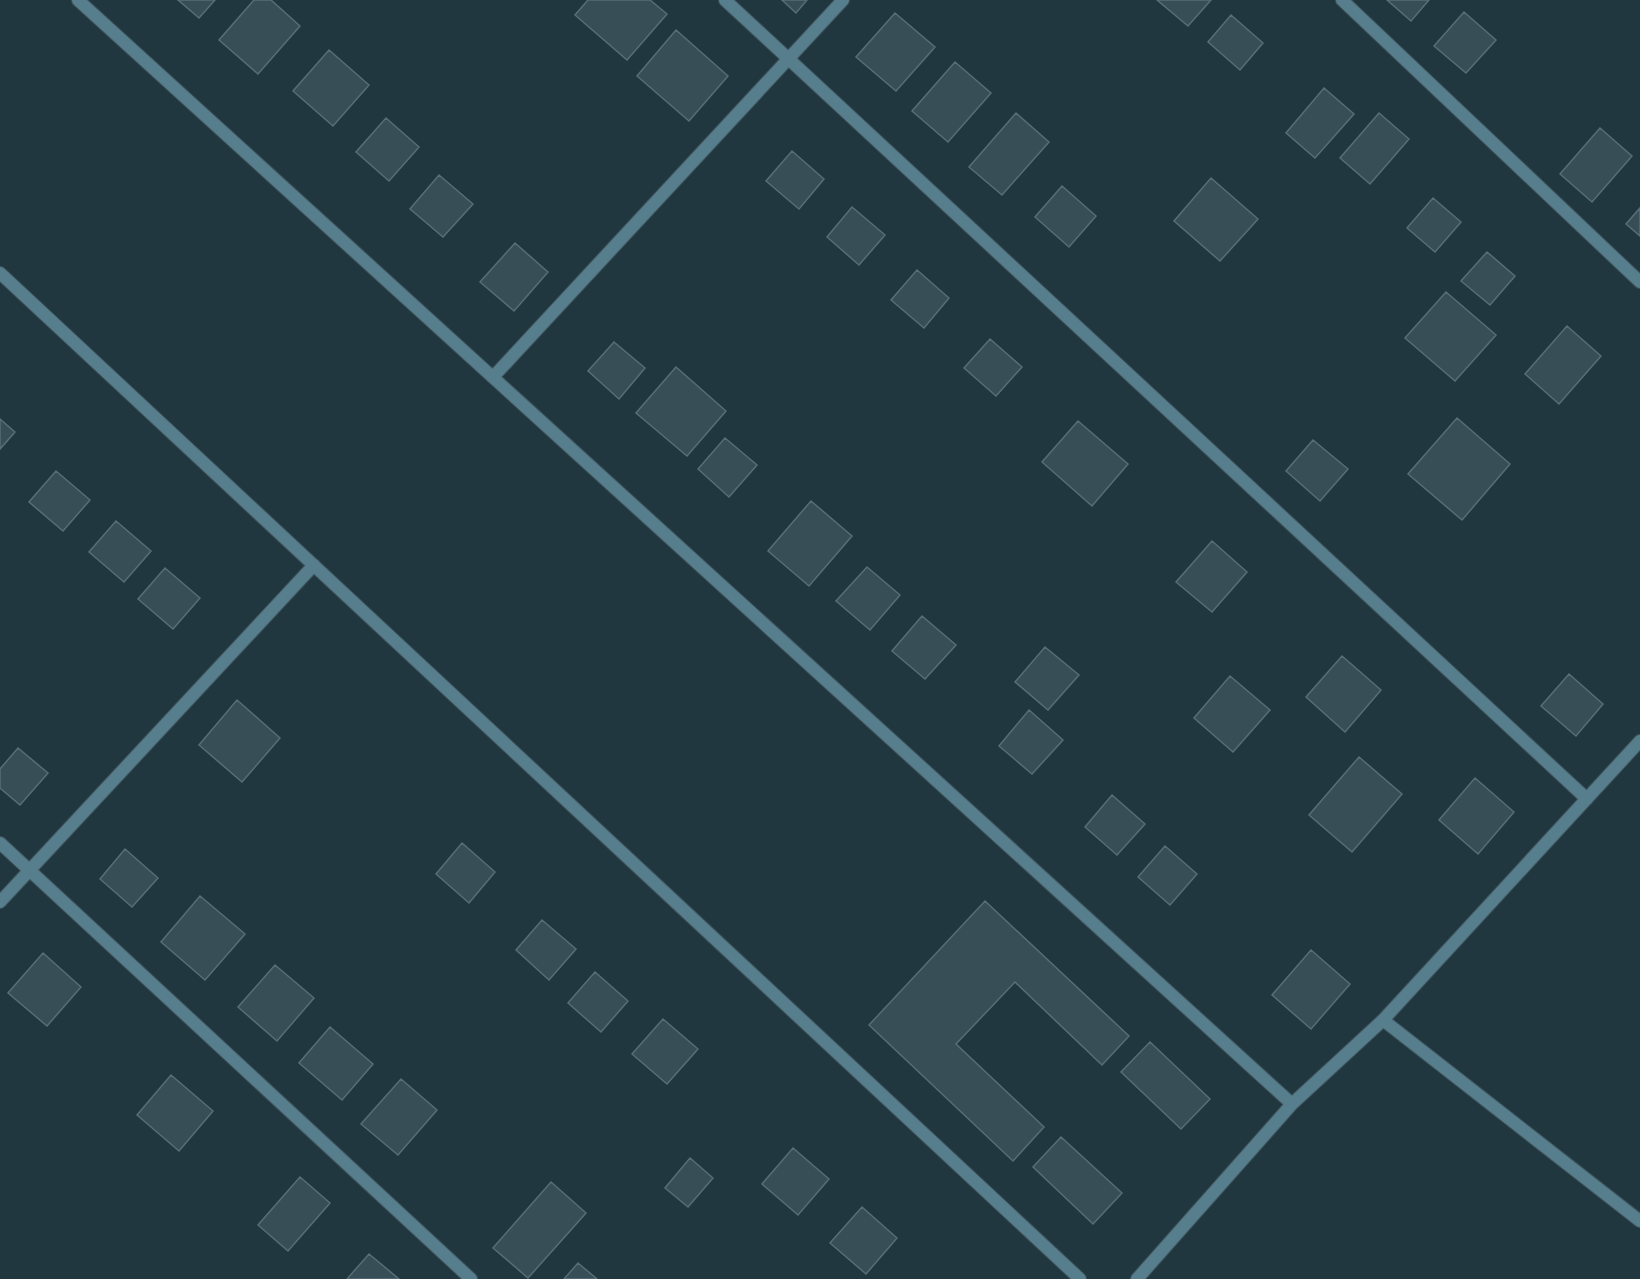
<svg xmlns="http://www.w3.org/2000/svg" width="1640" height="1279" font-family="Arial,sans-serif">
	<rect width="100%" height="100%" fill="#213740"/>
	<path fill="#374e56" stroke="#566e77" stroke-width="1.5" d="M 178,0 L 215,0 L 199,18 Z
		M 254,0 L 271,0 L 300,26 L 258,74 L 219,40 Z
		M 588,0 L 650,0 L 667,14 L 627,60 L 575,15 Z
		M 782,0 L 807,0 L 796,13 Z
		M 1157,0 L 1211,0 L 1188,26 Z
		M 1387,0 L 1429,0 L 1411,21 Z
		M 1464,12 L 1496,40 L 1466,73 L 1434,46 Z
		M 895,13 L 935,47 L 896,91 L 856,57 Z
		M 1231,15 L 1263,43 L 1240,70 L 1208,42 Z
		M 676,30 L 728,76 L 689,121 L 637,76 Z
		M 329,50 L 369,85 L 333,126 L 293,91 Z
		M 955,62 L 991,93 L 948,142 L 912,111 Z
		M 1324,88 L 1354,114 L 1315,158 L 1286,133 Z
		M 1016,113 L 1049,142 L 1002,195 L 969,167 Z
		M 1379,113 L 1409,139 L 1370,184 L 1340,158 Z
		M 386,118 L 419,147 L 389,181 L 356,152 Z
		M 1600,128 L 1632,156 L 1592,202 L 1560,174 Z
		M 792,151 L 824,179 L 799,209 L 766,181 Z
		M 439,175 L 473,204 L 443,237 L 410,209 Z
		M 1211,178 L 1258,219 L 1220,261 L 1174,221 Z
		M 1062,186 L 1096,216 L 1069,247 L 1035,217 Z
		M 1433,198 L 1461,222 L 1435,252 L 1407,228 Z
		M 852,207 L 885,235 L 859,265 L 827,237 Z
		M 1640,208 L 1640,236 L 1626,224 Z
		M 515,243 L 548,272 L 514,311 L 480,282 Z
		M 1487,252 L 1515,276 L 1490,305 L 1461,281 Z
		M 917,270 L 949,298 L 924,328 L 891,300 Z
		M 1446,292 L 1496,335 L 1455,381 L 1405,338 Z
		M 1567,326 L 1601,356 L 1559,404 L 1525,374 Z
		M 990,339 L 1022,367 L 996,396 L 964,368 Z
		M 614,342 L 645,368 L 619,399 L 588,371 Z
		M 676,367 L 726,411 L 687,456 L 636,413 Z
		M 1457,418 L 1510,464 L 1462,520 L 1408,474 Z
		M 0,419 L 15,432 L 0,449 Z
		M 1078,421 L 1128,464 L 1092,506 L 1042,462 Z
		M 725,438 L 757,465 L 729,497 L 698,469 Z
		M 1313,440 L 1348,469 L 1320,501 L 1286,471 Z
		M 56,471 L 90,500 L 63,531 L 29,502 Z
		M 811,501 L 852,536 L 809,586 L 768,551 Z
		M 116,521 L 151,551 L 124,582 L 89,552 Z
		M 1212,541 L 1247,572 L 1212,612 L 1176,582 Z
		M 867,567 L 900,595 L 870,630 L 836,601 Z
		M 165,568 L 200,598 L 173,629 L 138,599 Z
		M 922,616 L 956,645 L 925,679 L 892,651 Z
		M 1045,647 L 1079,675 L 1048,710 L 1015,682 Z
		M 1342,656 L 1381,690 L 1345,732 L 1306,697 Z
		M 1569,674 L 1603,704 L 1576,736 L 1541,706 Z
		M 1230,676 L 1270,710 L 1233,752 L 1194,718 Z
		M 237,700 L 280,738 L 242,782 L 199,745 Z
		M 1029,710 L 1063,740 L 1032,774 L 999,746 Z
		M 18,748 L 48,773 L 20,805 L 0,788 L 0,769 Z
		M 1359,757 L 1402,794 L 1352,852 L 1309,815 Z
		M 1475,778 L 1514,812 L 1478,854 L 1439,820 Z
		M 1112,795 L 1145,824 L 1117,855 L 1085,827 Z
		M 462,843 L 495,872 L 469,903 L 436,874 Z
		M 1165,846 L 1197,874 L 1170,905 L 1138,877 Z
		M 125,849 L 158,878 L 132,907 L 100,879 Z
		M 200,896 L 245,934 L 205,980 L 161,942 Z
		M 985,901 L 1129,1036 L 1102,1065 L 1015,982 L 956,1044 L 1044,1127 L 1013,1161 L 869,1025 Z
		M 542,920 L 576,949 L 549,980 L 516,950 Z
		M 1311,950 L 1350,984 L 1311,1029 L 1272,995 Z
		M 43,953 L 81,987 L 47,1026 L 8,993 Z
		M 275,965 L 314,998 L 277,1041 L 238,1007 Z
		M 595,972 L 628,1001 L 601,1032 L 568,1003 Z
		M 663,1019 L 698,1049 L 667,1084 L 632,1054 Z
		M 330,1027 L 373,1064 L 342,1100 L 299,1063 Z
		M 1150,1042 L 1210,1099 L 1181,1129 L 1121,1072 Z
		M 171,1075 L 213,1111 L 179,1151 L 137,1115 Z
		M 401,1079 L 437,1110 L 398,1155 L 361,1124 Z
		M 1061,1137 L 1122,1193 L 1093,1224 L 1033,1167 Z
		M 793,1148 L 829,1179 L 798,1215 L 762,1184 Z
		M 690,1158 L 713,1178 L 688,1207 L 665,1188 Z
		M 300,1177 L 330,1203 L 288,1251 L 258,1225 Z
		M 551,1182 L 586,1213 L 528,1278 L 493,1248 Z
		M 862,1207 L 897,1238 L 866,1274 L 830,1243 Z
		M 369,1254 L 399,1279 L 347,1279 Z
		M 578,1263 L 597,1279 L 564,1279 Z"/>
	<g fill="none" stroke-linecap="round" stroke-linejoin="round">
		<defs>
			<path id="service" d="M 78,0 L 1292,1104
				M 725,0 L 1587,799
				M 1342,0 L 1640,282
				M 0,273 L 1080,1279
				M 494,376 L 843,0
				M 0,843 L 471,1279
				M 0,902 L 314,565
				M 1383,1020 L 1640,1221
				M 1137,1279 L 1292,1104 L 1383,1020 L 1640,741"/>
		</defs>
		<use href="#service" stroke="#40555d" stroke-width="14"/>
		<use href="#service" stroke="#577e8c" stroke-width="12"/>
	</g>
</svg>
